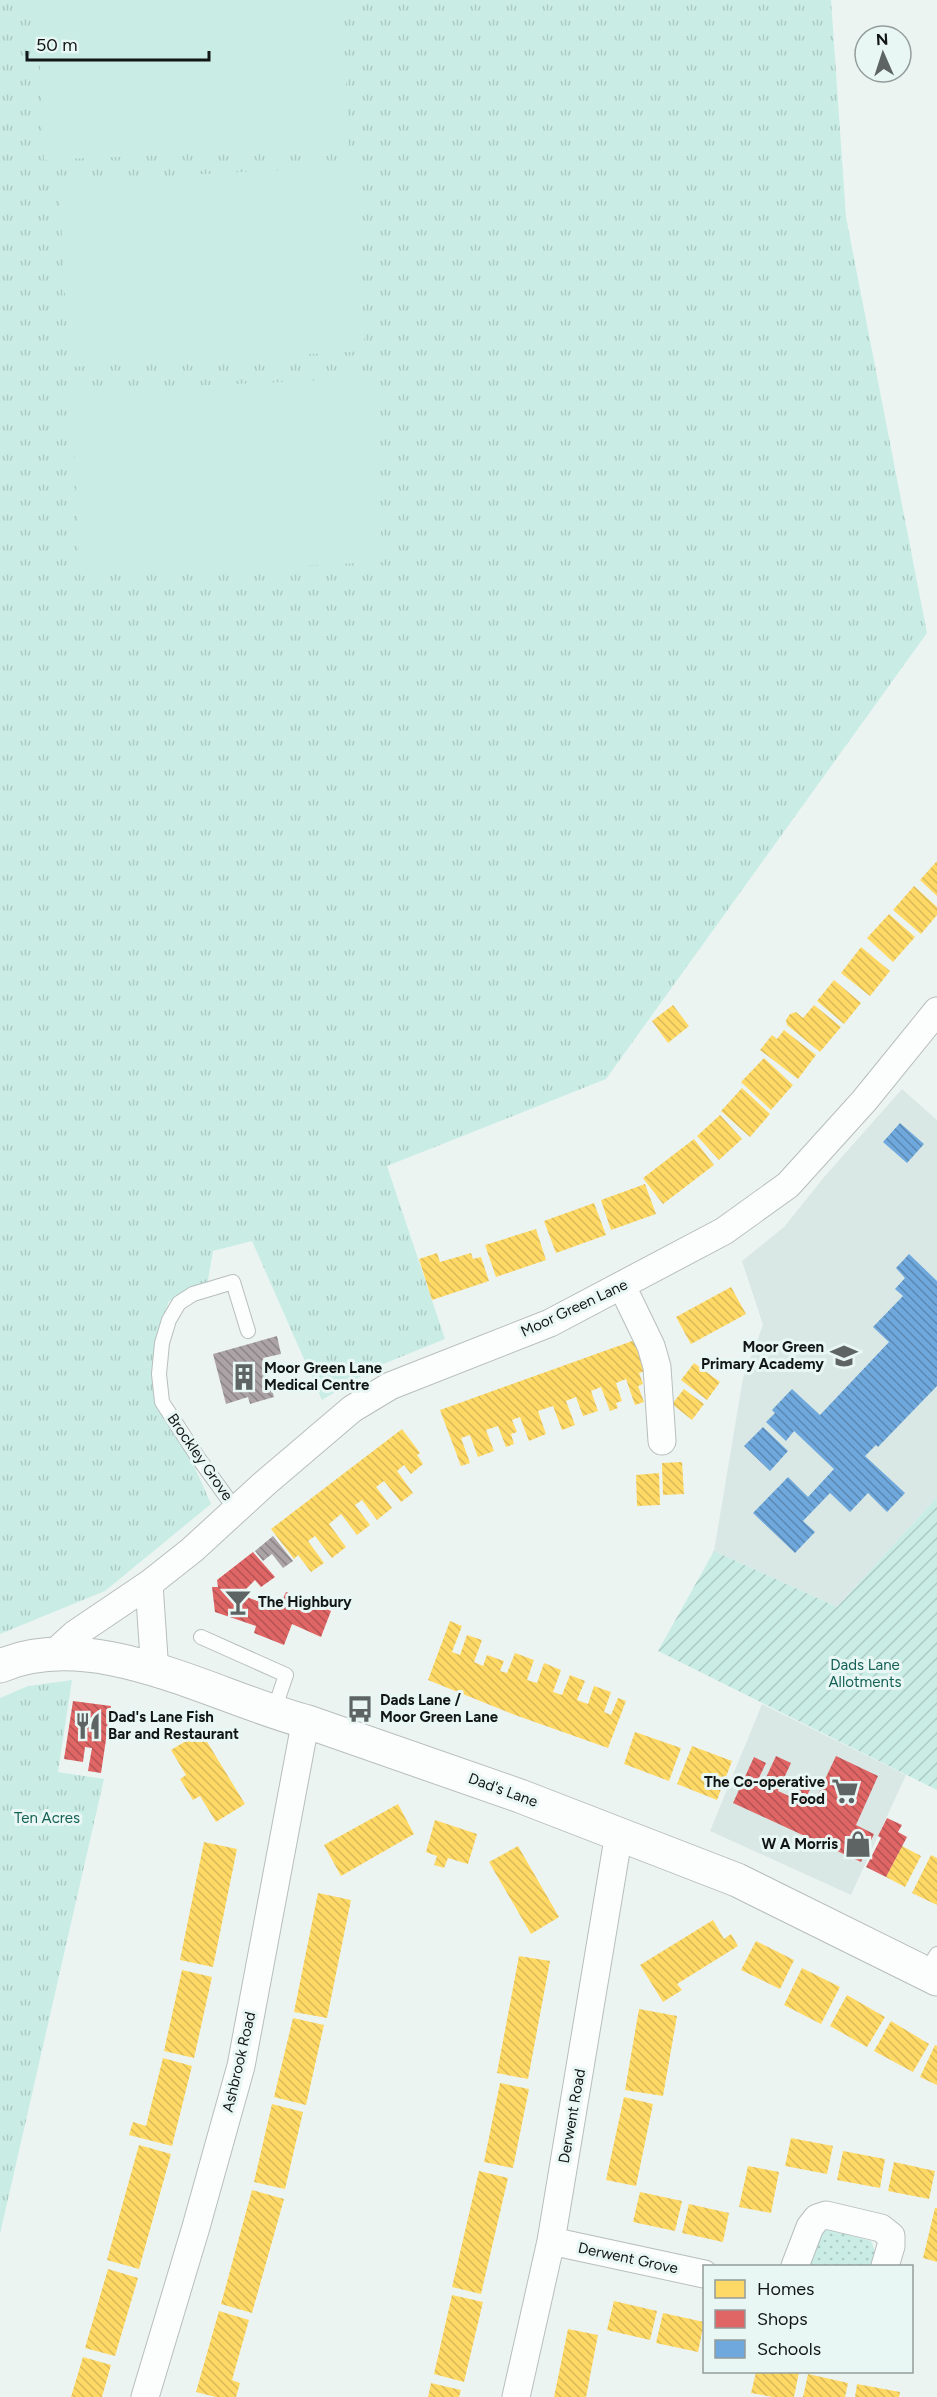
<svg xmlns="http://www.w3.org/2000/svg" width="937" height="2397" font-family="Figtree,sans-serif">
	<defs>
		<pattern id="grass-dots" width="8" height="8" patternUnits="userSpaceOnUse" patternTransform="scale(1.5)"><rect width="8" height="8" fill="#c9ede5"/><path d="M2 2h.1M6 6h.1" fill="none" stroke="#accac4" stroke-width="1.8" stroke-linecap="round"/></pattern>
		<pattern id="park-tufts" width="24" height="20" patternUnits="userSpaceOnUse" patternTransform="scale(1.5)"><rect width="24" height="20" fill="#c9ede5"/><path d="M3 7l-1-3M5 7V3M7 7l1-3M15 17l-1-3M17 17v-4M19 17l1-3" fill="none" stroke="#accac4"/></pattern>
		<pattern id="garden-furrows" width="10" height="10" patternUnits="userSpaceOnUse" patternTransform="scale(1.5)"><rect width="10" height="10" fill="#c9ede5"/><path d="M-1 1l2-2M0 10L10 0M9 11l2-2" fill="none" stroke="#accac4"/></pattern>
		<pattern id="homes-back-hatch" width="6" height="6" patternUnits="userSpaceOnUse" patternTransform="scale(1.5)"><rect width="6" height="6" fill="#ffd966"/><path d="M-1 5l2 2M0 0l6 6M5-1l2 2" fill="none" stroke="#daba58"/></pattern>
		<pattern id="shops-back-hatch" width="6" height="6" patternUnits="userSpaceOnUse" patternTransform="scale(1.5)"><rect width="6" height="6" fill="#e06666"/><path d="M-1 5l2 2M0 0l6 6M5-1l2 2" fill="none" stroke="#b45353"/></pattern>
		<pattern id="schools-back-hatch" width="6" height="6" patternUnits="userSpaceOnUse" patternTransform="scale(1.5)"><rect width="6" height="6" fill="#6fa8dc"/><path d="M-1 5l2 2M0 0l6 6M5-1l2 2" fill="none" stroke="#5a88b1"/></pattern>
		<pattern id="building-back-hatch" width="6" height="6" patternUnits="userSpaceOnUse" patternTransform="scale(1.5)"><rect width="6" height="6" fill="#aca3a7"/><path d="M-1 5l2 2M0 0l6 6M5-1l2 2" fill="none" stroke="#8b8487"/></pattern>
	</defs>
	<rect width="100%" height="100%" fill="#ecf4f2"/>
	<path fill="#d9e8e5" d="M 902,1089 L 937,1120 L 937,1497 L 837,1607 L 714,1551 L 743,1378 L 763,1325 L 742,1261 L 784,1227 L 825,1176 Z
		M 762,1704 L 906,1775 L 851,1895 L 710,1831 Z"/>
	<path fill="url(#grass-dots)" d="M 827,2229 L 871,2241 L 875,2251 L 871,2266 L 808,2266 L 819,2237 Z"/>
	<path fill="url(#park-tufts)" d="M 0,0 L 831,0 L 846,217 L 927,633 L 606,1079 L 387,1166 L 445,1339 L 376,1367 L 322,1400 L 252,1241 L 213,1251 L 207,1286 L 169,1301 L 153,1355 L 158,1408 L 191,1459 L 211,1504 L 105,1591 L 0,1634 Z
		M 72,1680 L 58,1772 L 104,1779 L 0,2234 L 0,1698 L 28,1686 Z"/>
	<path fill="url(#garden-furrows)" d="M 937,1497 L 937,1790 L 658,1651 L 714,1551 L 837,1607 Z"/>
	<path fill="#c9ede5" d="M 37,0 L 342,0 L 349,147 L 44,160 Z
		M 355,166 L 365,351 L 69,367 L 59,182 Z
		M 374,378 L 382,562 L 80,575 L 72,391 Z"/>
	<path fill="url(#homes-back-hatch)" d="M 937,861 L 937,896 L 920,880 Z
		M 914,886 L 937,907 L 937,915 L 921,934 L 893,910 Z
		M 889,914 L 915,937 L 893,962 L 867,938 Z
		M 861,947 L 890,971 L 870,996 L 841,973 Z
		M 834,980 L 861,1003 L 844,1024 L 817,1001 Z
		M 673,1005 L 689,1026 L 668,1043 L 652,1021 Z
		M 814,1005 L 841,1027 L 820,1052 L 787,1025 L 786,1020 L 790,1014 L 796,1012 L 803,1018 Z
		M 784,1030 L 816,1055 L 798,1079 L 760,1050 L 772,1035 L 777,1039 Z
		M 764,1058 L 793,1085 L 771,1110 L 741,1082 Z
		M 742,1088 L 770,1114 L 750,1137 L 721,1111 Z
		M 720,1115 L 742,1139 L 719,1160 L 697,1136 Z
		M 694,1139 L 714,1165 L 663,1204 L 643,1178 Z
		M 645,1184 L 656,1214 L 611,1230 L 601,1200 Z
		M 594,1203 L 606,1235 L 556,1253 L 544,1221 Z
		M 536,1229 L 546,1260 L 496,1277 L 485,1245 Z
		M 437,1253 L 440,1262 L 471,1253 L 473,1259 L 481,1257 L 489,1281 L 432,1300 L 419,1259 Z
		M 731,1287 L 746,1314 L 691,1344 L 676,1317 Z
		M 635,1340 L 646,1371 L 639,1373 L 643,1384 L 638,1386 L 644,1402 L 635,1405 L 626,1379 L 616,1383 L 622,1401 L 616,1403 L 618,1408 L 610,1411 L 601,1387 L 591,1391 L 598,1411 L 583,1416 L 576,1397 L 566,1401 L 575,1425 L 562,1430 L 553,1406 L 538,1411 L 546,1434 L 529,1441 L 520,1417 L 512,1420 L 517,1432 L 511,1434 L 514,1444 L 506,1447 L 498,1426 L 486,1430 L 494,1451 L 478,1457 L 470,1435 L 461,1438 L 470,1463 L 461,1466 L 440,1410 Z
		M 694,1363 L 720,1382 L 707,1400 L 681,1380 Z
		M 684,1389 L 704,1404 L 692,1420 L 672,1404 Z
		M 402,1429 L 420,1453 L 417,1455 L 423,1464 L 411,1474 L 404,1465 L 397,1471 L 413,1493 L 401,1502 L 384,1481 L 376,1487 L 392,1508 L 377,1520 L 362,1500 L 355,1505 L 370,1525 L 357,1535 L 341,1514 L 329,1524 L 346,1547 L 332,1558 L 315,1536 L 308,1541 L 324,1563 L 311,1572 L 298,1555 L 294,1559 L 271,1529 Z
		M 682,1462 L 684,1494 L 663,1495 L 662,1463 Z
		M 659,1473 L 660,1505 L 637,1506 L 636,1475 Z
		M 450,1621 L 462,1626 L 452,1652 L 460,1655 L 467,1635 L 482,1640 L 474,1662 L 483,1666 L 487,1655 L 504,1661 L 500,1671 L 507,1673 L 515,1653 L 534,1660 L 527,1680 L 537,1683 L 544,1663 L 561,1670 L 553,1692 L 562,1695 L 570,1675 L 585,1681 L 577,1700 L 588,1704 L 594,1686 L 611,1692 L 604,1712 L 611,1715 L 618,1698 L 626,1701 L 608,1748 L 515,1715 L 428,1680 Z
		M 201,1732 L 245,1804 L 216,1822 L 200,1796 L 193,1800 L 180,1779 L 186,1775 L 171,1750 Z
		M 635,1732 L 681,1748 L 669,1781 L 624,1764 Z
		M 692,1746 L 732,1761 L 717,1800 L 677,1784 Z
		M 398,1804 L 414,1834 L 341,1876 L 324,1845 Z
		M 435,1820 L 477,1834 L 468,1864 L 448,1858 L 444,1868 L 434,1865 L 437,1856 L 426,1852 Z
		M 204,1842 L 237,1849 L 213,1967 L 180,1960 Z
		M 518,1846 L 559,1917 L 531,1934 L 489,1862 Z
		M 902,1846 L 921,1856 L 905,1887 L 886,1877 Z
		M 931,1855 L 937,1858 L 937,1905 L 912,1893 Z
		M 318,1893 L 351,1900 L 327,2018 L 294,2012 Z
		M 713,1920 L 724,1939 L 731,1934 L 738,1946 L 677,1984 L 682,1990 L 663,2002 L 640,1965 Z
		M 756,1941 L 794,1960 L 780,1989 L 741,1970 Z
		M 519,1956 L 550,1961 L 528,2079 L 497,2073 Z
		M 802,1968 L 840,1987 L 821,2024 L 784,2005 Z
		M 182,1970 L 212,1977 L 194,2058 L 164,2051 Z
		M 847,1995 L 885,2017 L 867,2047 L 830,2026 Z
		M 639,2009 L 677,2016 L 663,2096 L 625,2090 Z
		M 293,2018 L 324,2025 L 306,2105 L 274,2097 Z
		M 891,2021 L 929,2044 L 913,2072 L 874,2051 Z
		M 935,2045 L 937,2046 L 937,2085 L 920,2077 Z
		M 163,2058 L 192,2066 L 172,2146 L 129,2135 L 133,2122 L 146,2126 Z
		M 500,2083 L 529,2089 L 513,2168 L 484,2162 Z
		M 624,2097 L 653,2104 L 636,2186 L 606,2180 Z
		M 272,2104 L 303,2112 L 285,2189 L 254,2182 Z
		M 791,2138 L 833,2146 L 827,2174 L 785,2166 Z
		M 139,2145 L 171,2154 L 139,2269 L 107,2260 Z
		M 843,2151 L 885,2159 L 880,2188 L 837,2180 Z
		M 894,2162 L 935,2171 L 929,2199 L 888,2191 Z
		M 748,2166 L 779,2172 L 771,2213 L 739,2207 Z
		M 479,2171 L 508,2178 L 481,2294 L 452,2287 Z
		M 252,2190 L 284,2199 L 252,2313 L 221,2304 Z
		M 640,2192 L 682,2201 L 675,2231 L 633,2222 Z
		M 689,2204 L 729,2213 L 723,2242 L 682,2233 Z
		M 935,2208 L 937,2208 L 937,2262 L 923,2258 Z
		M 108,2269 L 138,2278 L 115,2356 L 85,2348 Z
		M 452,2295 L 483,2302 L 464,2382 L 434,2374 Z
		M 614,2301 L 657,2311 L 650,2340 L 607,2330 Z
		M 219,2311 L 249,2320 L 232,2380 L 240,2383 L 236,2397 L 216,2397 L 196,2392 Z
		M 663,2313 L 704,2322 L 698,2352 L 656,2343 Z
		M 568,2329 L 598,2335 L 586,2397 L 554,2397 Z
		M 83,2357 L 111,2365 L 102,2397 L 71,2397 Z
		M 756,2372 L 799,2372 L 794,2397 L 773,2397 L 751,2393 Z
		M 808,2374 L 848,2383 L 845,2397 L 803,2397 Z
		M 431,2383 L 461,2390 L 459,2397 L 428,2397 Z
		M 857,2384 L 900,2392 L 899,2397 L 855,2397 Z"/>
	<path fill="url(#shops-back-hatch)" d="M 253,1552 L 275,1577 L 261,1587 L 255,1580 L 244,1591 L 244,1596 L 278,1609 L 286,1592 L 331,1611 L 321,1637 L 292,1624 L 284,1645 L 254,1633 L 256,1626 L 215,1612 L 212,1587 L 218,1587 L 217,1580 Z
		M 73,1701 L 111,1706 L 101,1773 L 88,1771 L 92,1748 L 85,1747 L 83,1762 L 64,1759 Z
		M 776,1756 L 791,1763 L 778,1791 L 789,1796 L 800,1774 L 814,1780 L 804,1803 L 812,1807 L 836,1756 L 878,1776 L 856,1825 L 874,1834 L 861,1862 L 733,1803 L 754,1757 L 766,1763 L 757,1782 L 763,1784 Z
		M 887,1818 L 902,1825 L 898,1832 L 907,1837 L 886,1877 L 866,1867 L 881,1838 L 878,1836 Z"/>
	<path fill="url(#schools-back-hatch)" d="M 900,1123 L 924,1144 L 907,1163 L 883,1142 Z
		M 909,1254 L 937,1281 L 937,1386 L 878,1447 L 876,1445 L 865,1456 L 905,1493 L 887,1512 L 868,1493 L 850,1512 L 830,1493 L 803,1521 L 815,1532 L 795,1553 L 753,1513 L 788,1477 L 808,1497 L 834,1469 L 794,1431 L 786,1441 L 766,1422 L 775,1413 L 772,1410 L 792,1389 L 820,1415 L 889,1342 L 873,1327 L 903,1296 L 895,1289 L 905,1278 L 896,1268 Z
		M 763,1427 L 788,1451 L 770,1471 L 744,1446 Z"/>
	<path fill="url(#building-back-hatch)" d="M 277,1336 L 281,1354 L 263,1358 L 274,1397 L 250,1404 L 248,1397 L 226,1404 L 213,1354 Z
		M 273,1536 L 293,1561 L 283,1568 L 272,1554 L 263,1561 L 255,1551 Z"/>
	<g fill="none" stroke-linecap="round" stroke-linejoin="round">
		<defs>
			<path id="service" d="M 236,1510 L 199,1459 L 162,1402 L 159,1374 L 162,1343 L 169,1320 L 179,1303 L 193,1294 L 233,1282 L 248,1331
				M 201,1637 L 286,1675 L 273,1713
				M 925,1973 L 937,1954"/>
			<path id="minor" d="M 622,1286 L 651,1346 L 657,1367 L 662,1441
				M 149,1584 L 154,1658 L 157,1671
				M 53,1654 L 75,1634 L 149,1584 L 192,1550 L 264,1484 L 352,1409 L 390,1386 L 550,1323 L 724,1231 L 788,1185 L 864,1101 L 937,1011
				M 551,2241 L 704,2274
				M 795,2266 L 810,2227 L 817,2218 L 826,2215 L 881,2228 L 891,2236 L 891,2246 L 885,2266
				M 145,2397 L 196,2227 L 241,2066 L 303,1735 L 308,1722
				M 516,2397 L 551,2241 L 619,1833"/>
			<path id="tertiary" d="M 0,1666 C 96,1625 215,1698 308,1722 L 520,1796 L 737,1880 L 937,1979"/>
		</defs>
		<use href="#service" stroke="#b7bebc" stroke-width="16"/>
		<use href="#minor" stroke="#b7bebc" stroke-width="29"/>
		<use href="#tertiary" stroke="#b7bebc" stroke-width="35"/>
		<use href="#service" stroke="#fcfdfd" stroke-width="14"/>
		<use href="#minor" stroke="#fcfdfd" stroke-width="27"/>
		<use href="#tertiary" stroke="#fcfdfd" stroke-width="33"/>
	</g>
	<defs>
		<symbol id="school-bare" viewBox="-9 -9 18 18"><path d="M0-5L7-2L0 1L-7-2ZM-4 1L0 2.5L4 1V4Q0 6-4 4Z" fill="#5e6463" stroke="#e9f7f4" stroke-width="2.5" paint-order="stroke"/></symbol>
		<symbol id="building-bare" viewBox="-9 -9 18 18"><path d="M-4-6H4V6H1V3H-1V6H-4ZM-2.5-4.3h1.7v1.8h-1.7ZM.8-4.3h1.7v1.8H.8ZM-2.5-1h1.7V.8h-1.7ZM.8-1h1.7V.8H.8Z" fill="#5e6463" stroke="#e9f7f4" stroke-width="2.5" paint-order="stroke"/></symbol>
		<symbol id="bar-bare" viewBox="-9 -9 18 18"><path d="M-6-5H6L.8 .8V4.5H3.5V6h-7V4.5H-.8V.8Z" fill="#5e6463" stroke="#e9f7f4" stroke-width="2.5" paint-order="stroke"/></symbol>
		<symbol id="bus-bare" viewBox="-9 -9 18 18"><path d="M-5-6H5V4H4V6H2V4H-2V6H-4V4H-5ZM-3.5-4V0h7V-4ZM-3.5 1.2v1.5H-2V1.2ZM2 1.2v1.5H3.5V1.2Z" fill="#5e6463" stroke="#e9f7f4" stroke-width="2.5" paint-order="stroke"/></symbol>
		<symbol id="restaurant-bare" viewBox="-9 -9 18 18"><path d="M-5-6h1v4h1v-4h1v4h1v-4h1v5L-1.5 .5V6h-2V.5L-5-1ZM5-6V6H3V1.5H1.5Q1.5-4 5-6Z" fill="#5e6463" stroke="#e9f7f4" stroke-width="2.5" paint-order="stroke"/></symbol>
		<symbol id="supermarket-bare" viewBox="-9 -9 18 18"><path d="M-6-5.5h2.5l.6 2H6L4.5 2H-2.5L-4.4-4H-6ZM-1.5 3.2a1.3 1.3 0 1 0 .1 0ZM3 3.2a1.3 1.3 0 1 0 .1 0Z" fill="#5e6463" stroke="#e9f7f4" stroke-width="2.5" paint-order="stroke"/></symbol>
		<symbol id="shop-bare" viewBox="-9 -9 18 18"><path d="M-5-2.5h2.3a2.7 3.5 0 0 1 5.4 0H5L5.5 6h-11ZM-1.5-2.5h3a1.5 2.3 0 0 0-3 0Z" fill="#5e6463" stroke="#e9f7f4" stroke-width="2.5" paint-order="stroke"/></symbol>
	</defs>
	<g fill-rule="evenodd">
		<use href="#school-bare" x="825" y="1337" width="38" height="38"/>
		<use href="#building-bare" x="225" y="1358" width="38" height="38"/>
		<use href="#bar-bare" x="219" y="1583" width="38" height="38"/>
		<use href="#bus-bare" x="341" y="1690" width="38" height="38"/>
		<use href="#restaurant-bare" x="69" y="1707" width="38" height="38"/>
		<use href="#supermarket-bare" x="826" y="1772" width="38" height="38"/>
		<use href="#shop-bare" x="839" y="1825" width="38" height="38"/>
	</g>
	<g text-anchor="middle" stroke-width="6" stroke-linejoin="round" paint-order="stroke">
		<g font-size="15" fill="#121716" stroke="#e9f7f4">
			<text transform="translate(574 1308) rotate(-25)" y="5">Moor Green Lane</text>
			<text transform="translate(200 1457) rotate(55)" y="5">Brockley Grove</text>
			<text transform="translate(503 1790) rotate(20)" y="5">Dad's Lane</text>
			<text transform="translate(239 2062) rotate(-77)" y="5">Ashbrook Road</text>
			<text transform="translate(572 2116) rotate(-80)" y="5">Derwent Road</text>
			<text transform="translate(628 2258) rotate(12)" y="5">Derwent Grove</text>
		</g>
		<g font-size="15" font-weight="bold" fill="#121716" stroke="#e9f7f4" text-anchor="start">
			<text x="824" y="1352" text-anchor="end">Moor Green<tspan x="824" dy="17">Primary Academy</tspan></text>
			<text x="264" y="1373">Moor Green Lane<tspan x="264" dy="17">Medical Centre</tspan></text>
			<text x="258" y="1607">The Highbury</text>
			<text x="380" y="1705">Dads Lane /<tspan x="380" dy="17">Moor Green Lane</tspan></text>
			<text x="108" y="1722">Dad's Lane Fish<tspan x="108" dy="17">Bar and Restaurant</tspan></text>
			<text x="825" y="1787" text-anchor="end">The Co-operative<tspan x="825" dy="17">Food</tspan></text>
			<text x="838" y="1849" text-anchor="end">W A Morris</text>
		</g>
		<g font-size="15" fill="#156156" stroke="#e9f7f4">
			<text x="865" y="1670">Dads Lane<tspan x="865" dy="17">Allotments</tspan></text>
			<text x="47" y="1823">Ten Acres</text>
		</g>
	</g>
	<rect x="703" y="2265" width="210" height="108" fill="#e9f7f4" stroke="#939d9b" stroke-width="1.5"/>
	<rect x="715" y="2280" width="30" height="18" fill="#ffd966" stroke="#939d9b" stroke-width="1.5"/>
	<text x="757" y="2295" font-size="18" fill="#121716">Homes</text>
	<rect x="715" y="2310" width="30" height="18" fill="#e06666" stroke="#939d9b" stroke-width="1.5"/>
	<text x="757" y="2325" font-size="18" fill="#121716">Shops</text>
	<rect x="715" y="2340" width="30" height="18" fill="#6fa8dc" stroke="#939d9b" stroke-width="1.5"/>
	<text x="757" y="2355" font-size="18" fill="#121716">Schools</text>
	<g transform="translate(883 54) rotate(357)"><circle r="28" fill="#e9f7f4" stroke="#939d9b" stroke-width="1.5"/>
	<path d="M0-4.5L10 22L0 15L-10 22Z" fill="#5e6463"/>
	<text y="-9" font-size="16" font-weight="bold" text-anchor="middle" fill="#121716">N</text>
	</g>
	<path d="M27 51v9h182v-9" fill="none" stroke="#121716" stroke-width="3"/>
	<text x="36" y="51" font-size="18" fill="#121716" stroke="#e9f7f4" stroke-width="4.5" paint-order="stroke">50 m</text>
</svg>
